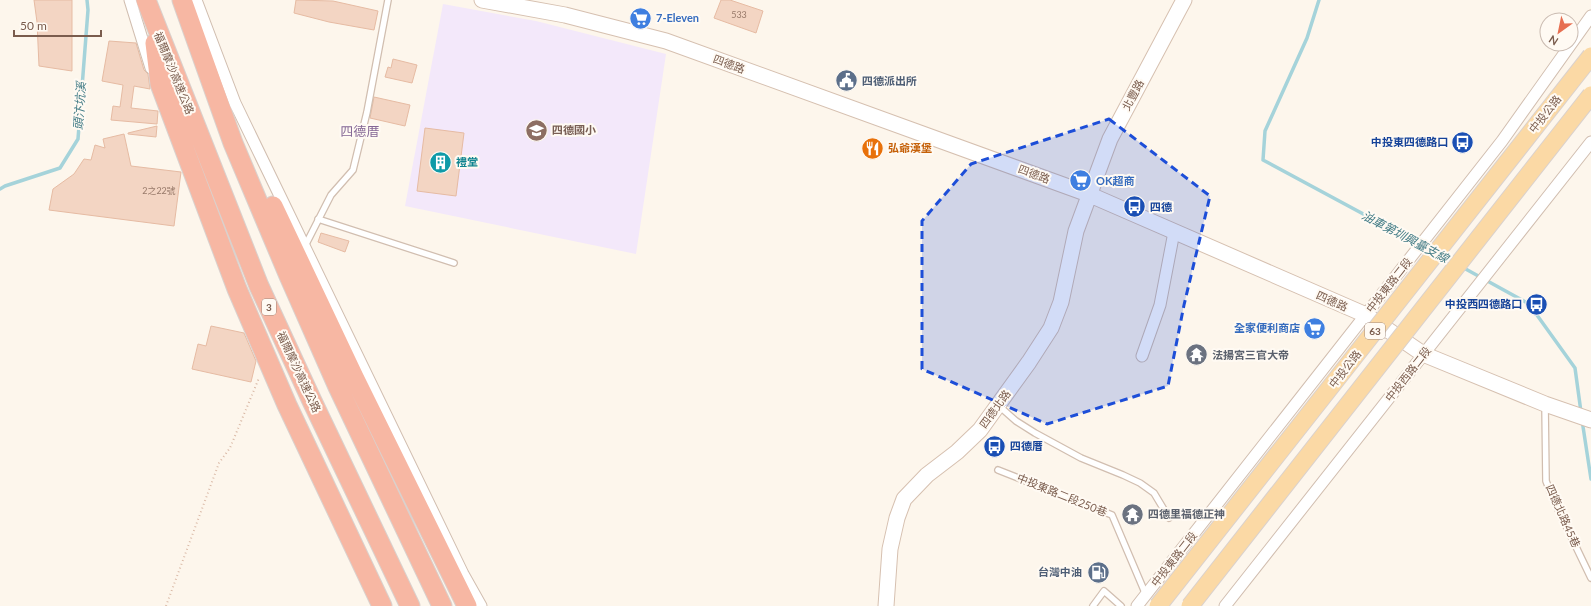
<svg xmlns="http://www.w3.org/2000/svg" width="1591" height="606" font-family="Lato,'Noto Sans TC',sans-serif">
	<rect width="100%" height="100%" fill="#fdf6ec"/>
	<path fill="#f3e8fa" d="M 443,4 L 536,21 L 666,54 L 636,254 L 405,206 Z"/>
	<g fill="none" stroke-linecap="round" stroke-linejoin="round">
		<path stroke="#a5d3da" stroke-width="3.5" d="M 1319,0 L 1307,38 L 1265,131 L 1263,160 L 1432,251
			M 0,189 L 5,186 L 60,168 L 78,139 L 88,10 L 87,0
			M 1439,255 L 1453,262
			M 1462,267 L 1529,304 L 1575,368 L 1581,412
			M 1582,420 L 1591,479"/>
	</g>
	<path fill="#f3d5c3" stroke="#e6bba3" d="M 34,0 L 72,0 L 72,71 L 39,66 L 37,22 Z
		M 296,0 L 333,1 L 378,11 L 374,30 L 329,22 L 294,13 Z
		M 721,0 L 730,0 L 763,11 L 756,33 L 714,18 Z
		M 109,41 L 136,43 L 144,70 L 148,74 L 150,89 L 134,86 L 131,108 L 158,111 L 157,124 L 111,120 L 113,106 L 120,107 L 123,85 L 102,81 Z
		M 393,59 L 417,65 L 412,83 L 385,77 L 388,67 L 391,68 Z
		M 374,97 L 410,105 L 405,126 L 370,118 Z
		M 157,126 L 156,137 L 128,134 L 128,133 Z
		M 425,128 L 464,133 L 456,196 L 417,191 Z
		M 124,134 L 131,166 L 181,172 L 174,226 L 49,210 L 53,189 L 74,174 L 84,159 L 91,160 L 95,145 L 105,148 L 103,139 Z
		M 321,233 L 349,241 L 345,252 L 318,242 Z
		M 211,326 L 244,333 L 256,361 L 251,382 L 192,369 L 198,344 L 206,346 Z"/>
	<g fill="none" stroke-linecap="round" stroke-linejoin="round">
		<defs>
			<path id="lane" d="M 318,219 L 454,263
				M 305,246 L 331,195 L 353,170 L 367,112 L 388,0
				M 1545,404 L 1546,481 L 1554,501 L 1591,578
				M 999,406 L 1016,421 L 1035,433 L 1081,458 L 1123,475 L 1140,483 L 1154,493 L 1169,518
				M 998,470 L 1112,515 L 1146,595
				M 1093,606 L 1104,591 L 1121,606"/>
			<path id="street" d="M 130,0 L 151,68
				M 196,0 L 235,103 L 463,574 L 481,606
				M 1142,356 L 1160,305 L 1174,232
				M 1137,606 L 1502,141 L 1591,16
				M 1225,606 L 1591,142"/>
			<path id="secondary" d="M 482,0 L 565,15 L 666,41 L 1088,194 L 1366,315 L 1423,354 L 1545,404 L 1591,420
				M 886,606 L 890,549 L 897,518 L 904,499 L 927,475 L 957,452 L 980,430 L 1029,362 L 1051,328 L 1061,302 L 1076,231 L 1110,139 L 1184,0"/>
			<path id="highway" d="M 146,0 L 259,286 L 312,401 L 410,606
				M 182,0 L 233,143 L 289,276 L 338,387 L 442,606
				M 155,43 L 160,84 L 237,289 L 287,405 L 382,606
				M 273,206 L 354,377 L 467,606"/>
		</defs>
		<use href="#lane" stroke="#d1beb0" stroke-width="8"/>
		<use href="#street" stroke="#d1beb0" stroke-width="13"/>
		<use href="#secondary" stroke="#d6c0b0" stroke-width="17"/>
		<use href="#highway" stroke="#dad1cd" stroke-width="21"/>
		<path stroke="#d9b8a5" stroke-width="2" stroke-dasharray="1 3" stroke-linecap="butt" d="M 166,606 L 219,463 L 230,448 L 259,378"/>
		<use href="#lane" stroke="#fff" stroke-width="5.5"/>
		<use href="#street" stroke="#fff" stroke-width="11"/>
		<use href="#secondary" stroke="#fff" stroke-width="15"/>
		<use href="#highway" stroke="#f7b7a3" stroke-width="19"/>
		<defs>
			<path id="primary-bridge" d="M 1158,606 L 1591,56
				M 1190,606 L 1591,95"/>
		</defs>
		<use href="#primary-bridge" stroke="#dad1cd" stroke-width="19" stroke-linecap="butt"/>
		<use href="#primary-bridge" stroke="#fbd9a5" stroke-width="17"/>
	</g>
	<path fill="#1d4ed8" fill-opacity="0.2" stroke="#1d4ed8" stroke-width="3" stroke-dasharray="8 5" stroke-linejoin="round" d="M 1109,119 L 1210,196 L 1184,305 L 1168,386 L 1047,424 L 922,369 L 922,221 L 971,164 Z"/>
	<defs>
		<symbol id="supermarket-disc" viewBox="-11 -11 22 22"><circle r="9.5" fill="#3f7fe0" stroke="#fffaf3"/><path d="M-6-5.5h2.5l.6 2H6L4.5 2H-2.5L-4.4-4H-6ZM-1.5 3.2a1.3 1.3 0 1 0 .1 0ZM3 3.2a1.3 1.3 0 1 0 .1 0Z" fill="#fff"/></symbol>
		<symbol id="civic-disc" viewBox="-11 -11 22 22"><circle r="9.5" fill="#5c6f8a" stroke="#fffaf3"/><path d="M-.6-6.5H3V-4.5H.6V-3L4-1V1h2V6H-6V1h2V-1L-.6-3ZM-1.2 2.5V6h2.4V2.5Z" fill="#fff"/></symbol>
		<symbol id="school-disc" viewBox="-11 -11 22 22"><circle r="9.5" fill="#8d6e63" stroke="#fffaf3"/><path d="M0-5L7-2L0 1L-7-2ZM-4 1L0 2.5L4 1V4Q0 6-4 4Z" fill="#fff"/></symbol>
		<symbol id="bus-disc" viewBox="-11 -11 22 22"><circle r="9.5" fill="#1a4fb4" stroke="#fffaf3"/><path d="M-5-6H5V4H4V6H2V4H-2V6H-4V4H-5ZM-3.5-4V0h7V-4ZM-3.5 1.2v1.5H-2V1.2ZM2 1.2v1.5H3.5V1.2Z" fill="#fff"/></symbol>
		<symbol id="restaurant-disc" viewBox="-11 -11 22 22"><circle r="9.5" fill="#e8710a" stroke="#fffaf3"/><path d="M-5-6h1v4h1v-4h1v4h1v-4h1v5L-1.5 .5V6h-2V.5L-5-1ZM5-6V6H3V1.5H1.5Q1.5-4 5-6Z" fill="#fff"/></symbol>
		<symbol id="building-disc" viewBox="-11 -11 22 22"><circle r="9.5" fill="#0f9aa8" stroke="#fffaf3"/><path d="M-4-6H4V6H1V3H-1V6H-4ZM-2.5-4.3h1.7v1.8h-1.7ZM.8-4.3h1.7v1.8H.8ZM-2.5-1h1.7V.8h-1.7ZM.8-1h1.7V.8H.8Z" fill="#fff"/></symbol>
		<symbol id="temple-disc" viewBox="-11 -11 22 22"><circle r="9.5" fill="#6b7280" stroke="#fffaf3"/><path d="M0-6L5-2H3V0L6.5 2.5H4V6H1.5V3h-3V6H-4V2.5H-6.5L-3 0V-2H-5Z" fill="#fff"/></symbol>
		<symbol id="fuel-disc" viewBox="-11 -11 22 22"><circle r="9.5" fill="#5c6f8a" stroke="#fffaf3"/><path d="M-5.5-6h7V0h2V4h1.3V-2.5L3-4.5l.8-.8L6-3V5H2.5V1h-1V6h-7ZM-4.2-4.7v3.2H.2V-4.7Z" fill="#fff"/></symbol>
	</defs>
	<g fill-rule="evenodd">
		<use href="#supermarket-disc" x="628" y="6" width="25" height="25"/>
		<use href="#civic-disc" x="834" y="68" width="25" height="25"/>
		<use href="#school-disc" x="524" y="118" width="25" height="25"/>
		<use href="#bus-disc" x="1450" y="130" width="25" height="25"/>
		<use href="#restaurant-disc" x="860" y="136" width="25" height="25"/>
		<use href="#building-disc" x="428" y="150" width="25" height="25"/>
		<use href="#supermarket-disc" x="1068" y="168" width="25" height="25"/>
		<use href="#bus-disc" x="1122" y="194" width="25" height="25"/>
		<use href="#bus-disc" x="1524" y="292" width="25" height="25"/>
		<use href="#supermarket-disc" x="1302" y="316" width="25" height="25"/>
		<use href="#temple-disc" x="1184" y="342" width="25" height="25"/>
		<use href="#bus-disc" x="982" y="434" width="25" height="25"/>
		<use href="#temple-disc" x="1120" y="502" width="25" height="25"/>
		<use href="#fuel-disc" x="1086" y="560" width="25" height="25"/>
	</g>
	<g text-anchor="middle" stroke-width="4" stroke-linejoin="round" paint-order="stroke">
		<g font-size="9" fill="#987a6a">
			<text x="739" y="18">533</text>
			<text x="159" y="194">2之22號</text>
		</g>
		<g fill="#fffaf3" stroke="#a28b7f" stroke-width="1">
			<rect x="262" y="299" width="14" height="16" rx="3"/>
			<rect x="1365" y="323" width="20" height="16" rx="3"/>
		</g>
		<g font-size="10" font-weight="bold" fill="#7a5c4d">
			<text x="269" y="311">3</text>
			<text x="1375" y="335">63</text>
		</g>
		<g font-size="11" font-weight="bold" fill="#366cbe" stroke="#fffaf3" text-anchor="start">
			<text x="656" y="22">7-Eleven</text>
			<text x="1096" y="185">OK超商</text>
			<text x="1300" y="332" text-anchor="end">全家便利商店</text>
		</g>
		<g font-size="11" fill="#7a5c4d" stroke="#fffaf3">
			<text transform="translate(729 64) rotate(20)" y="4">四德路</text>
			<text transform="translate(174 73) rotate(68)" y="4">福爾摩沙高速公路</text>
			<text transform="translate(1133 95) rotate(-62)" y="4">北豐路</text>
			<text transform="translate(1545 114) rotate(-52)" y="4">中投公路</text>
			<text transform="translate(1034 174) rotate(20)" y="4">四德路</text>
			<text transform="translate(1389 285) rotate(-52)" y="4">中投東路二段</text>
			<text transform="translate(1332 301) rotate(24)" y="4">四德路</text>
			<text transform="translate(1345 369) rotate(-52)" y="4">中投公路</text>
			<text transform="translate(299 372) rotate(65)" y="4">福爾摩沙高速公路</text>
			<text transform="translate(1408 374) rotate(-52)" y="4">中投西路二段</text>
			<text transform="translate(995 409) rotate(-54)" y="4">四德北路</text>
			<text transform="translate(1062 495) rotate(22)" y="4">中投東路二段250巷</text>
			<text transform="translate(1563 516) rotate(66)" y="4">四德北路45巷</text>
			<text transform="translate(1174 559) rotate(-52)" y="4">中投東路二段</text>
		</g>
		<g font-size="11" font-weight="bold" fill="#4e5e75" stroke="#fffaf3" text-anchor="start">
			<text x="862" y="85">四德派出所</text>
			<text x="1082" y="576" text-anchor="end">台灣中油</text>
		</g>
		<g font-size="11" font-weight="bold" fill="#785e54" stroke="#fffaf3" text-anchor="start">
			<text x="552" y="134">四德國小</text>
		</g>
		<g font-size="11" font-weight="bold" fill="#164399" stroke="#fffaf3" text-anchor="end">
			<text x="1448" y="146">中投東四德路口</text>
			<text x="1150" y="211" text-anchor="start">四德</text>
			<text x="1522" y="308">中投西四德路口</text>
			<text x="1010" y="450" text-anchor="start">四德厝</text>
		</g>
		<g font-size="11" font-weight="bold" fill="#c56008" stroke="#fffaf3" text-anchor="start">
			<text x="888" y="152">弘爺漢堡</text>
		</g>
		<g font-size="11" font-weight="bold" fill="#0d838f" stroke="#fffaf3" text-anchor="start">
			<text x="456" y="166">禮堂</text>
		</g>
		<g font-size="11" font-weight="bold" fill="#5b616d" stroke="#fffaf3" text-anchor="start">
			<text x="1212" y="359">法揚宮三官大帝</text>
			<text x="1148" y="518">四德里福德正神</text>
		</g>
		<g font-size="12" font-style="italic" fill="#437c86" stroke="#fffaf3">
			<text transform="translate(80 106) rotate(-86)" y="4">頭汴坑溪</text>
			<text transform="translate(1405 237) rotate(28)" y="4">油車第圳興臺支線</text>
		</g>
		<g font-size="13" fill="#846695" stroke="#fffaf3">
			<text x="360" y="136">四德厝</text>
		</g>
	</g>
	<g transform="translate(1559 32) rotate(213)"><circle r="19" fill="#fffaf3" stroke="#cabbb1"/>
	<path d="M0-3L7 15L0 10L-7 15Z" fill="#e76f51"/>
	<text y="-6" font-size="11" font-weight="bold" text-anchor="middle" fill="#7a5c4d">N</text>
	</g>
	<path d="M14 30v6h87v-6" fill="none" stroke="#7a5c4d" stroke-width="2"/>
	<text x="20" y="30" font-size="12" fill="#7a5c4d" stroke="#fffaf3" stroke-width="3" paint-order="stroke">50 m</text>
</svg>
